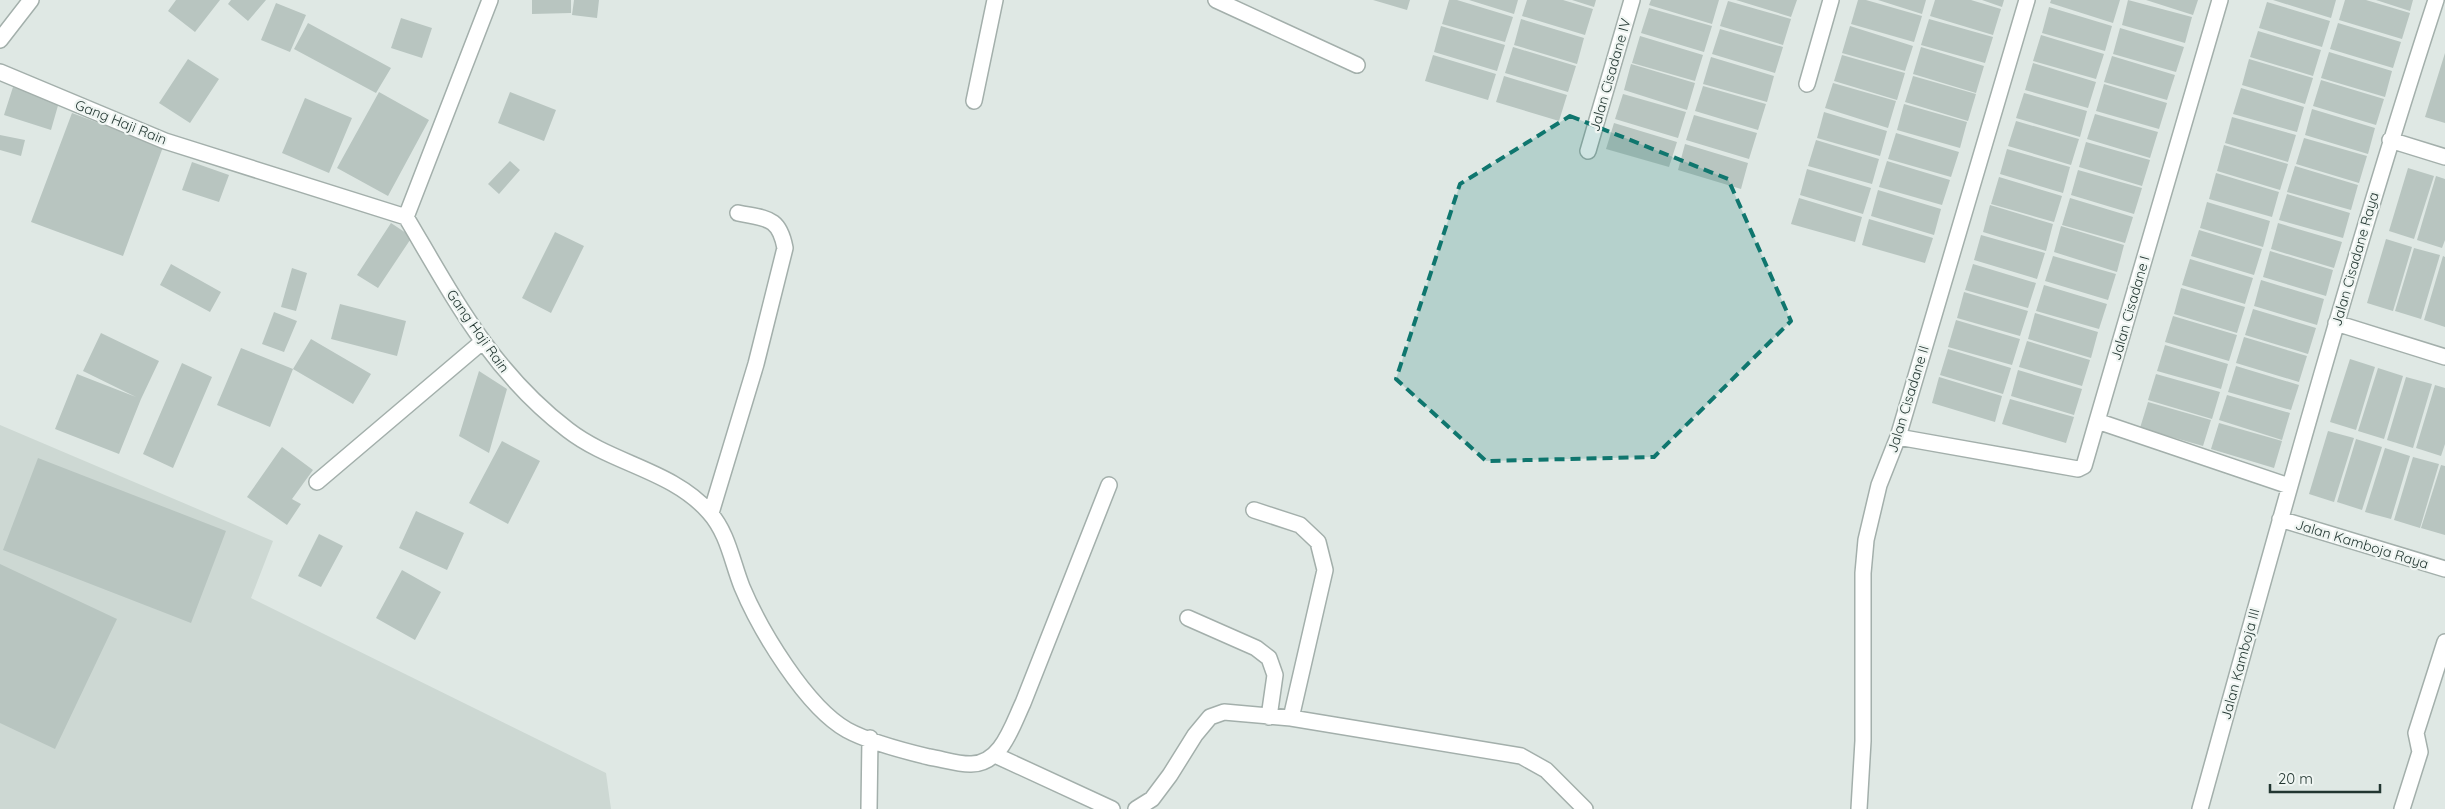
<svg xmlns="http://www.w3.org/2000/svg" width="2445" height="809" font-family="Quicksand,sans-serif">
	<rect width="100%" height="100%" fill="#dfe8e4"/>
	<path fill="#cdd8d3" d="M 0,425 L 273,541 L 251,598 L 606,773 L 611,809 L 0,809 Z"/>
	<path fill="#b8c5c0" d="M 176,0 L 220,0 L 195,32 L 168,11 Z
		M 231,0 L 266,0 L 248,21 L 228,4 Z
		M 532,0 L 571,0 L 571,13 L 532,14 Z
		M 574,0 L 599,0 L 597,18 L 572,15 Z
		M 1373,0 L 1410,0 L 1407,10 Z
		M 1449,0 L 1457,0 L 1513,17 L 1505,42 L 1442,24 Z
		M 1469,0 L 1518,0 L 1514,14 Z
		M 1527,0 L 1563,0 L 1593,9 L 1585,35 L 1522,16 Z
		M 1572,0 L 1596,0 L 1594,7 Z
		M 1651,0 L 1719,0 L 1712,24 L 1649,5 Z
		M 1736,0 L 1797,0 L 1791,17 Z
		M 1858,0 L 1866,0 L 1922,16 L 1914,42 L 1851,24 Z
		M 1878,0 L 1926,0 L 1922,14 Z
		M 1935,0 L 1971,0 L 2001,9 L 1993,35 L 1930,16 Z
		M 1982,0 L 2004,0 L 2002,7 Z
		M 2051,0 L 2120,0 L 2113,23 L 2050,3 Z
		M 2128,0 L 2192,17 L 2185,43 L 2122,25 Z
		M 2146,0 L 2198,0 L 2193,15 Z
		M 2273,0 L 2336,0 L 2331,18 Z
		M 2345,0 L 2366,0 L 2410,13 L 2402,39 L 2339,20 Z
		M 2376,0 L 2413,0 L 2410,11 Z
		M 1728,1 L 1791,19 L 1783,45 L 1720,26 Z
		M 2267,2 L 2330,21 L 2322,47 L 2259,28 Z
		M 276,3 L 306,15 L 290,52 L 261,40 Z
		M 2049,7 L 2112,26 L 2105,51 L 2042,33 Z
		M 1649,8 L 1712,26 L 1704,52 L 1641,33 Z
		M 401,18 L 432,28 L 422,58 L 391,48 Z
		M 1521,19 L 1584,38 L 1577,64 L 1514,45 Z
		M 1929,19 L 1993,37 L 1985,63 L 1921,45 Z
		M 308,23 L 391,68 L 376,93 L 294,49 Z
		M 2338,23 L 2401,42 L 2393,68 L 2330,49 Z
		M 1441,26 L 1505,45 L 1497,71 L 1434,52 Z
		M 1850,26 L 1913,46 L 1905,71 L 1842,53 Z
		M 2120,28 L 2184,47 L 2176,72 L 2113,54 Z
		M 1720,29 L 1783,47 L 1775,73 L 1712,54 Z
		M 2258,31 L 2321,50 L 2313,76 L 2250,57 Z
		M 2041,35 L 2104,54 L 2096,79 L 2033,61 Z
		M 1640,36 L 1703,55 L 1695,81 L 1632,63 Z
		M 1513,47 L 1576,66 L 1568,92 L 1505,73 Z
		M 1921,47 L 1984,66 L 1976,93 L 1913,74 Z
		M 2329,52 L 2392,71 L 2385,97 L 2321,78 Z
		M 2445,53 L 2445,123 L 2425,117 Z
		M 1433,55 L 1496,74 L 1488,100 L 1425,81 Z
		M 1842,55 L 1905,73 L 1897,100 L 1834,81 Z
		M 2112,56 L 2175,75 L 2167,100 L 2104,82 Z
		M 1711,57 L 1774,76 L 1767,102 L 1703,84 Z
		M 188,59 L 219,79 L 190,123 L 159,103 Z
		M 2249,59 L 2313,78 L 2305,104 L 2242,85 Z
		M 2033,63 L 2096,82 L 2088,108 L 2025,90 Z
		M 1631,64 L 1695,83 L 1687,110 L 1624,90 Z
		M 1504,76 L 1567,95 L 1559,121 L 1496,102 Z
		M 1913,76 L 1976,94 L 1968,121 L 1905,102 Z
		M 2321,80 L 2384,99 L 2376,125 L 2313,106 Z
		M 1833,83 L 1896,101 L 1888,128 L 1825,108 Z
		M 2104,84 L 2167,103 L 2159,129 L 2096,111 Z
		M 1703,86 L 1766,104 L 1758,130 L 1695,111 Z
		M 13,87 L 59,102 L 51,130 L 4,115 Z
		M 2241,88 L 2304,107 L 2297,132 L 2233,114 Z
		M 379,92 L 429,120 L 388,196 L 337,168 Z
		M 510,92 L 556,110 L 544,141 L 498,123 Z
		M 2024,93 L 2087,111 L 2080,137 L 2016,118 Z
		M 1623,94 L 1686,112 L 1678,138 L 1615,119 Z
		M 305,98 L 352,118 L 329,173 L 282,153 Z
		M 1904,104 L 1967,122 L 1960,148 L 1897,130 Z
		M 2312,109 L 2375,128 L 2368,154 L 2305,135 Z
		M 1824,112 L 1887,131 L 1880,156 L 1817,138 Z
		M 72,113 L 163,147 L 123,256 L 31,222 Z
		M 2095,114 L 2158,132 L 2150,158 L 2087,139 Z
		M 1694,115 L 1757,133 L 1749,159 L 1686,140 Z
		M 2232,117 L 2296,135 L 2288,162 L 2225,143 Z
		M 2016,121 L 2079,139 L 2071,165 L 2008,146 Z
		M 1614,123 L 1677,142 L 1669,167 L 1606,149 Z
		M 1896,133 L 1959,152 L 1951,177 L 1888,159 Z
		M 0,135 L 25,140 L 21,156 L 0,150 Z
		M 2304,138 L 2367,156 L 2359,183 L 2296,164 Z
		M 1816,140 L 1879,159 L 1872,184 L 1808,166 Z
		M 2086,142 L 2150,160 L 2142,186 L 2079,167 Z
		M 1685,144 L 1748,163 L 1741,189 L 1678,170 Z
		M 2224,145 L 2288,164 L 2280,190 L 2217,171 Z
		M 2007,149 L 2070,167 L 2063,193 L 2000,174 Z
		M 510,161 L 520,170 L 499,194 L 488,184 Z
		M 1887,161 L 1950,180 L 1942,205 L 1879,187 Z
		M 192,162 L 229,175 L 219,202 L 182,190 Z
		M 2295,166 L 2358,185 L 2351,210 L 2287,192 Z
		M 2408,168 L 2434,176 L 2414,239 L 2389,231 Z
		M 1807,169 L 1871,188 L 1863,214 L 1800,195 Z
		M 2078,170 L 2142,188 L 2134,214 L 2071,195 Z
		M 2216,173 L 2279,192 L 2272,217 L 2209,199 Z
		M 2436,176 L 2445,179 L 2445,240 L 2442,248 L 2417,240 Z
		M 1999,177 L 2062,196 L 2054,222 L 1991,204 Z
		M 1878,190 L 1941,209 L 1934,235 L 1871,216 Z
		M 2287,194 L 2350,213 L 2343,238 L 2279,220 Z
		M 1799,198 L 1862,217 L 1855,242 L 1791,224 Z
		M 2070,198 L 2133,217 L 2125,243 L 2062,225 Z
		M 2207,202 L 2270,221 L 2263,247 L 2200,228 Z
		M 1990,205 L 2053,224 L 2046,251 L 1983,232 Z
		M 1869,219 L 1933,238 L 1925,263 L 1862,245 Z
		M 391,223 L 412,237 L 378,288 L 357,275 Z
		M 2278,223 L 2342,242 L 2334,268 L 2271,249 Z
		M 2061,226 L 2124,245 L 2117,272 L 2054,252 Z
		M 2199,230 L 2262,249 L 2254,275 L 2191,256 Z
		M 555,232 L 584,246 L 551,313 L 522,298 Z
		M 1981,235 L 2045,253 L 2037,279 L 1974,260 Z
		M 2386,239 L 2412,247 L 2393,311 L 2367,303 Z
		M 2414,248 L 2440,255 L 2421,319 L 2395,311 Z
		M 2270,251 L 2333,270 L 2326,296 L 2263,277 Z
		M 2053,256 L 2116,274 L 2108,300 L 2045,281 Z
		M 2443,256 L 2445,257 L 2445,327 L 2424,320 Z
		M 2190,259 L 2253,278 L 2245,304 L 2182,285 Z
		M 171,264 L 221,292 L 210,312 L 160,285 Z
		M 1973,264 L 2036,283 L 2028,308 L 1965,290 Z
		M 292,268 L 307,273 L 296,311 L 281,307 Z
		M 2261,280 L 2324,299 L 2317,325 L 2254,306 Z
		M 2044,285 L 2107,304 L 2099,329 L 2036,311 Z
		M 2181,288 L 2245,307 L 2237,333 L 2174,314 Z
		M 1964,292 L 2028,311 L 2020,336 L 1957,318 Z
		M 340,304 L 406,321 L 397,356 L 331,339 Z
		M 2253,309 L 2316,328 L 2308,354 L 2245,335 Z
		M 274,312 L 297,321 L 284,352 L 262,344 Z
		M 2035,313 L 2098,332 L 2091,358 L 2028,339 Z
		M 2173,316 L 2237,335 L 2229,361 L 2165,342 Z
		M 1956,320 L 2020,339 L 2012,365 L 1948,347 Z
		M 101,333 L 159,361 L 141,399 L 119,454 L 55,429 L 77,374 L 136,397 L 83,371 Z
		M 2244,337 L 2307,356 L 2299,382 L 2236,363 Z
		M 311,339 L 371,374 L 353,404 L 293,369 Z
		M 2027,341 L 2090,360 L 2082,386 L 2019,367 Z
		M 2165,345 L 2228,364 L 2221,389 L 2157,371 Z
		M 241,348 L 293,369 L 270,427 L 217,405 Z
		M 1948,349 L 2011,368 L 2003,394 L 1940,375 Z
		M 2350,359 L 2375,367 L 2356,430 L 2330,422 Z
		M 182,363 L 212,377 L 173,468 L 143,454 Z
		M 2236,366 L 2299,385 L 2291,410 L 2228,392 Z
		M 2378,368 L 2403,376 L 2384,439 L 2358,431 Z
		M 2018,370 L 2082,389 L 2074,415 L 2011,396 Z
		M 479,371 L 507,389 L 489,453 L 459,436 Z
		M 2156,374 L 2220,392 L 2212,419 L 2148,400 Z
		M 1939,377 L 2002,396 L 1995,422 L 1932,403 Z
		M 2406,377 L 2432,384 L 2413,448 L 2387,440 Z
		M 2435,385 L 2445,388 L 2445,444 L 2441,456 L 2416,448 Z
		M 2227,395 L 2290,413 L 2282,440 L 2219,420 Z
		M 2010,399 L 2074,417 L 2066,443 L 2002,424 Z
		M 2148,402 L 2211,420 L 2203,446 L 2140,428 Z
		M 2219,423 L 2282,441 L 2274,468 L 2211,449 Z
		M 2328,431 L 2354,438 L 2334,502 L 2309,494 Z
		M 2356,439 L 2382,447 L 2362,510 L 2337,502 Z
		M 502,441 L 540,461 L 508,524 L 469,503 Z
		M 282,447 L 313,470 L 292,499 L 301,504 L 287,525 L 247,497 Z
		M 2385,448 L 2410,456 L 2391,519 L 2365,512 Z
		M 2413,457 L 2439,464 L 2420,528 L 2394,520 Z
		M 38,458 L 226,531 L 191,623 L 3,550 Z
		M 2441,465 L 2445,466 L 2445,535 L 2421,528 Z
		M 416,511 L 464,533 L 447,570 L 399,548 Z
		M 319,534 L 343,546 L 321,587 L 298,576 Z
		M 0,564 L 117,619 L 55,749 L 0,723 Z
		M 402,570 L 441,592 L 415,640 L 376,618 Z"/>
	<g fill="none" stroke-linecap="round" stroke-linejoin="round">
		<defs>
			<path id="street" d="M 1216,0 L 1357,65
				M 2220,0 L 2097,421 L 2289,486
				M 0,40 L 31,0
				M 0,72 L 165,141 L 406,217 C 454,298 491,371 568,430 C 612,464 672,470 709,512 C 728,533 732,562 742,587 C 760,630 806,707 847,730 C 869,742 904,751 929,757 C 942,759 957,764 970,764 C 1001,765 1012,726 1023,703 L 1109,485
				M 1807,84 L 1831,0
				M 974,101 L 995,0
				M 2390,140 L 2445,157
				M 1588,151 L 1632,0
				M 406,217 L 490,0
				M 2336,323 L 2445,357
				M 1898,437 L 2078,469 L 2084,466 L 2097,421
				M 317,482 L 482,342
				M 1254,510 L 1300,525 L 1318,542 L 1325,570 L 1291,718
				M 711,513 L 756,364 L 785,248 C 779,216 766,219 738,213
				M 2280,519 L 2445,569
				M 1188,618 L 1256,648 L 1269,658 L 1275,675 L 1269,717
				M 995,755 L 1112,809
				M 869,809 L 870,738
				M 1136,809 L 1152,799 L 1170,775 L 1195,735 L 1210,717 L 1224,712 L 1291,718 L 1521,756 L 1546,770 L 1585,809
				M 1859,809 L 1863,741 L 1863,573 L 1866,540 L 1879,485 L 1898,437 L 2027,0
				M 2200,809 C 2275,538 2349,267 2436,0
				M 2402,809 L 2420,752 L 2416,733 L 2445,642"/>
		</defs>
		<use href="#street" stroke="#a3afab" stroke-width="18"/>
		<use href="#street" stroke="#fff" stroke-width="15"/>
	</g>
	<path fill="#0f766e" fill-opacity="0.2" stroke="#0f766e" stroke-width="4" stroke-dasharray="10 6" stroke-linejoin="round" d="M 1570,116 L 1728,179 L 1791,321 L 1654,457 L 1486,461 L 1396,379 L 1460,184 Z"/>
	<g text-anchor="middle" stroke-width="4.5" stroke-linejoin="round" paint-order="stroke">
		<g font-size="14" fill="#223631" stroke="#eff5f2">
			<text transform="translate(1610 75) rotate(-74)" y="5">Jalan Cisadane IV</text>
			<text transform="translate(121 122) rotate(22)" y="5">Gang Haji Rain</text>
			<text transform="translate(2355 259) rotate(-74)" y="5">Jalan Cisadane Raya</text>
			<text transform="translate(2130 308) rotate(-74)" y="5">Jalan Cisadane I</text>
			<text transform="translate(478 331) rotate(55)" y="5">Gang Haji Rain</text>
			<text transform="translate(1908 399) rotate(-73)" y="5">Jalan Cisadane II</text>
			<text transform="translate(2362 544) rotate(17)" y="5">Jalan Kamboja Raya</text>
			<text transform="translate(2240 664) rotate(-75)" y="5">Jalan Kamboja III</text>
		</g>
	</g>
	<path d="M2270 784v8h110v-8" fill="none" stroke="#223631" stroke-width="2.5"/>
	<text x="2278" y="784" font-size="15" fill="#223631" stroke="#eff5f2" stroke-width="4" paint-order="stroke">20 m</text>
</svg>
